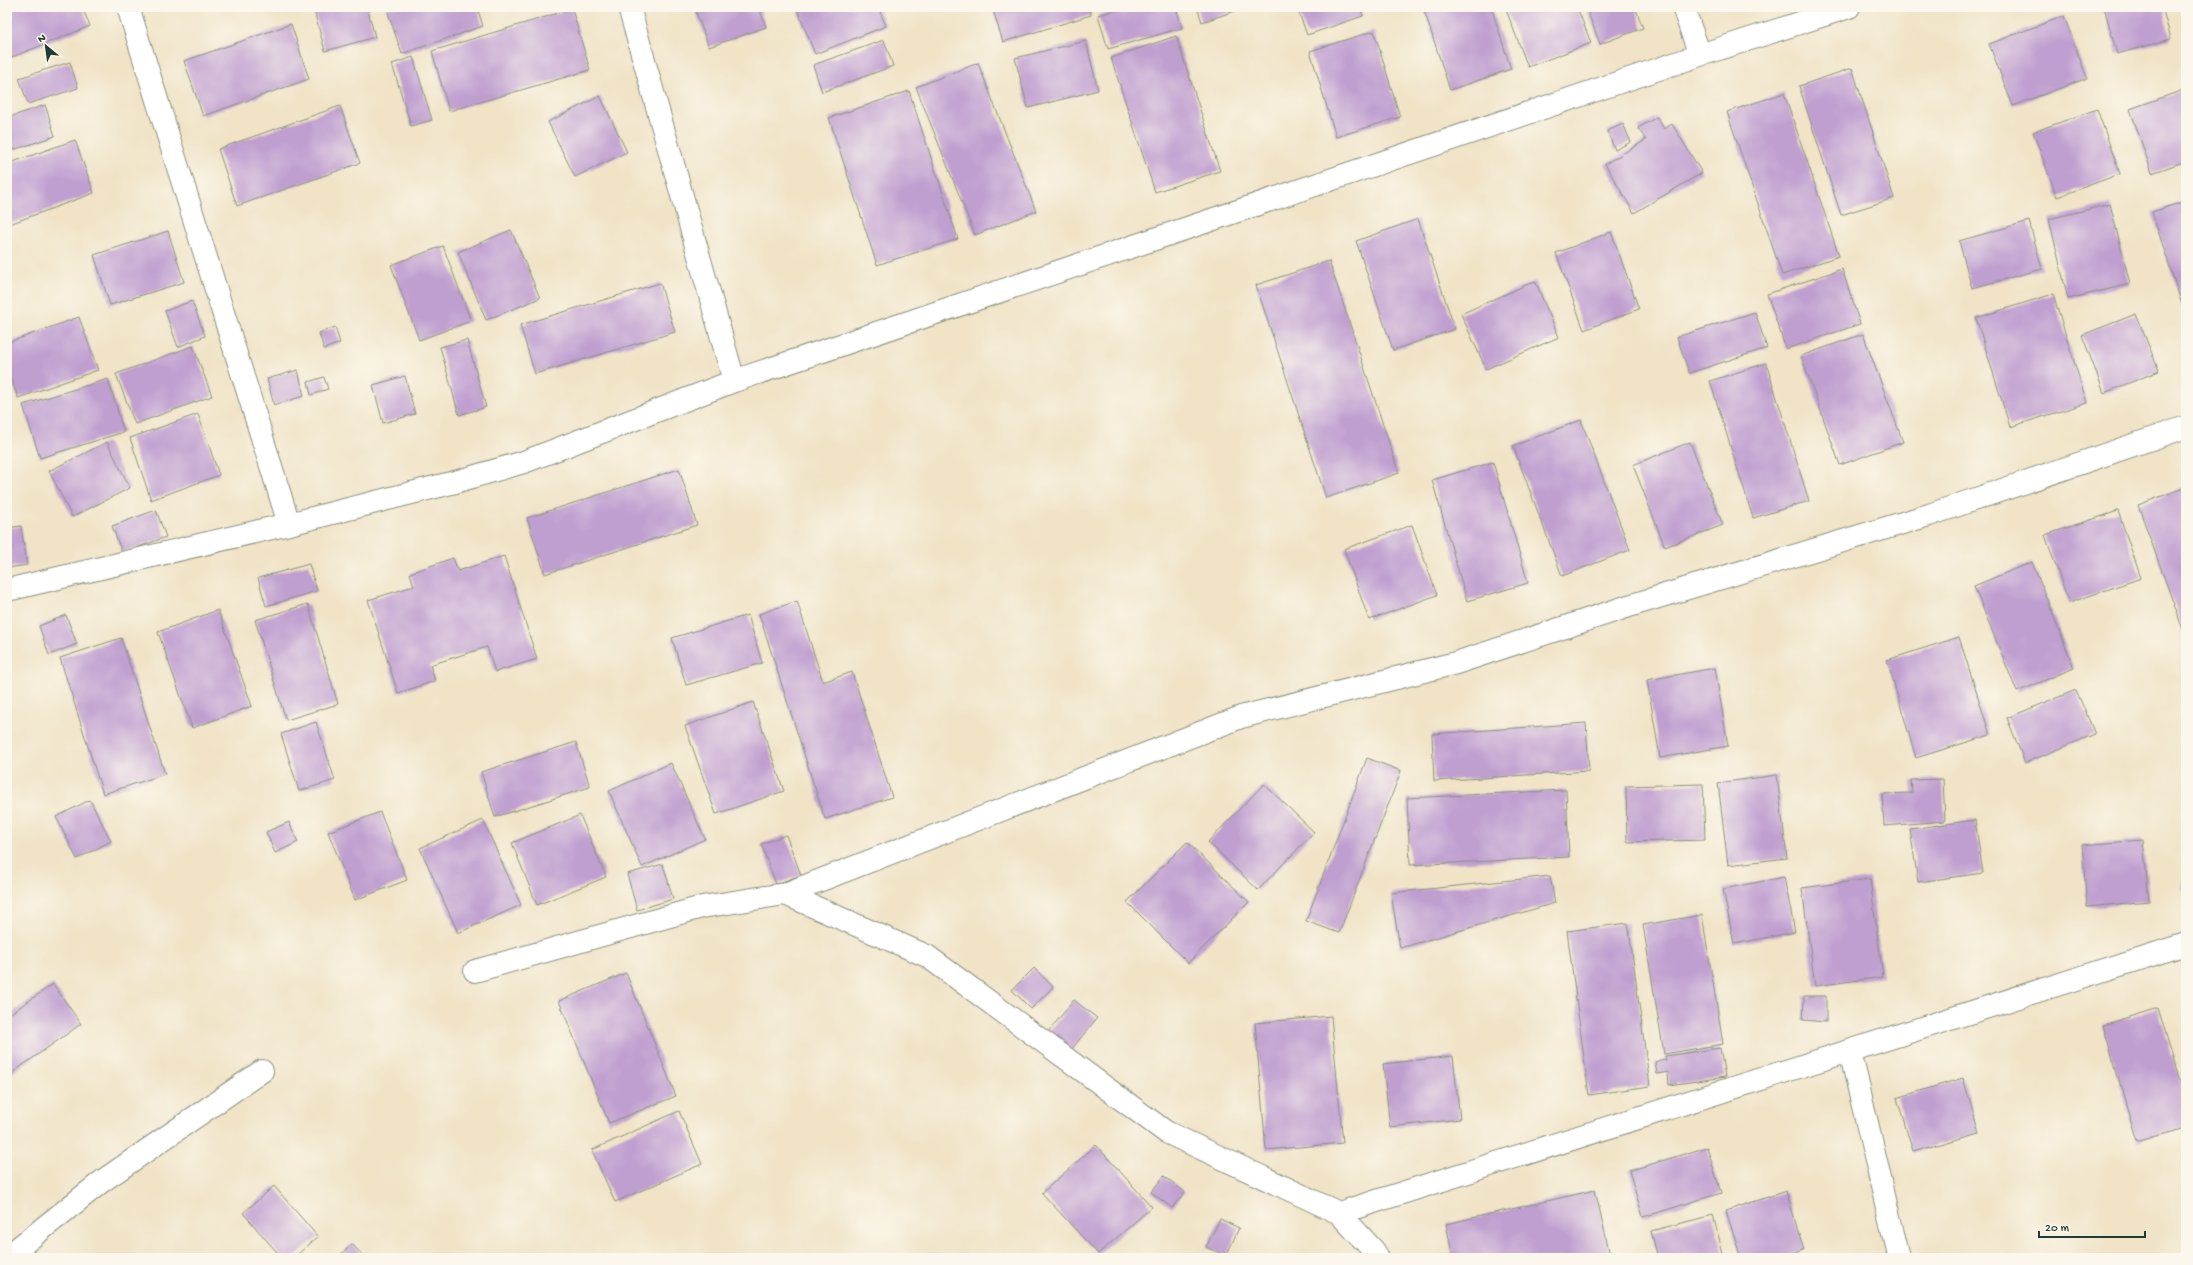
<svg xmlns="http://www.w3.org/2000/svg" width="2193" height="1265" font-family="'Gochi Hand',sans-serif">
	<rect width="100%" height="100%" fill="#fbf7ec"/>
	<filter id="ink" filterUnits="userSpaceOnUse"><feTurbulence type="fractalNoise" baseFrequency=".025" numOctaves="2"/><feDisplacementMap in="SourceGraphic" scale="8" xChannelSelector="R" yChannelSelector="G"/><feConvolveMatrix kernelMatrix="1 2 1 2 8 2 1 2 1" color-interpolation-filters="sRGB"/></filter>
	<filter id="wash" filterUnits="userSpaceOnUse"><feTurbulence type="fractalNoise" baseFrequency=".012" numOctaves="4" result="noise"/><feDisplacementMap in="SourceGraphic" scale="16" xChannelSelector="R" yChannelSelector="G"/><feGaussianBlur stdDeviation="0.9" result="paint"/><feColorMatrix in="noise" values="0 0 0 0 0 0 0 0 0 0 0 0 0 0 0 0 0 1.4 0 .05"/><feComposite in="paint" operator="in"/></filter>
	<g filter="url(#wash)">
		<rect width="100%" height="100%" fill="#f0e3c6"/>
		<g id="blocks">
			<path fill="#bf9fd0" d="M 7,7 L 82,7 L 90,26 L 7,59 Z
				M 313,7 L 367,7 L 375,37 L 325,51 Z
				M 386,7 L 477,7 L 483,26 L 402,54 Z
				M 694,7 L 759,7 L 766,27 L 709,47 Z
				M 796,7 L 878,7 L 886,26 L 815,54 Z
				M 992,7 L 1089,7 L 1091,15 L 1003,42 Z
				M 1128,7 L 1176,7 L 1182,28 L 1108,49 L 1098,15 Z
				M 1197,7 L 1247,7 L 1202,22 Z
				M 1297,7 L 1360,7 L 1363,16 L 1307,35 Z
				M 1423,7 L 1491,7 L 1511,69 L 1450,90 Z
				M 1505,7 L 1577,7 L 1591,43 L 1528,67 Z
				M 1586,7 L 1635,7 L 1643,28 L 1600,44 Z
				M 2104,7 L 2162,7 L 2171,39 L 2117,54 Z
				M 572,9 L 590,70 L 449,111 L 432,51 Z
				M 2064,16 L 2087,78 L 2013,106 L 1989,44 Z
				M 291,24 L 309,79 L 203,116 L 184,61 Z
				M 1374,31 L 1400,117 L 1336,137 L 1310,51 Z
				M 1176,36 L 1220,171 L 1155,192 L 1111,58 Z
				M 884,40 L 893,66 L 822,92 L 813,65 Z
				M 1086,41 L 1098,90 L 1028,108 L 1015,58 Z
				M 413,57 L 432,120 L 411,126 L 392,64 Z
				M 70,62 L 78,88 L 28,104 L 19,78 Z
				M 978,63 L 1036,211 L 975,235 L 916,87 Z
				M 1852,68 L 1894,198 L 1841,215 L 1799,86 Z
				M 2186,89 L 2186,161 L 2152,173 L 2130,109 Z
				M 909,91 L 958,239 L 877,265 L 829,118 Z
				M 1784,93 L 1839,256 L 1782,275 L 1727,112 Z
				M 600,96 L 627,152 L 575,177 L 548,122 Z
				M 45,105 L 55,136 L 7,152 L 7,118 Z
				M 340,106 L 360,163 L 237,206 L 218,149 Z
				M 2097,109 L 2120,174 L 2057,197 L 2033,132 Z
				M 1657,117 L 1664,129 L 1672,124 L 1702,173 L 1634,213 L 1605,164 L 1646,140 L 1638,128 Z
				M 1623,124 L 1631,142 L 1615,150 L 1607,131 Z
				M 75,140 L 94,193 L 7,225 L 7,164 Z
				M 2186,201 L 2186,317 L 2152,212 Z
				M 2110,204 L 2130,284 L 2068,299 L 2049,219 Z
				M 1418,219 L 1455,329 L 1393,350 L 1356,241 Z
				M 2029,221 L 2042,269 L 1972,288 L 1959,241 Z
				M 511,230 L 540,298 L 486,320 L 458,252 Z
				M 168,231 L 184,282 L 110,305 L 94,255 Z
				M 1611,232 L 1639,309 L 1584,330 L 1556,253 Z
				M 443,246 L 471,321 L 419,340 L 391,265 Z
				M 1329,261 L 1399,473 L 1326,498 L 1256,285 Z
				M 1842,269 L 1860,324 L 1786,349 L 1767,294 Z
				M 1535,281 L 1559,337 L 1486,369 L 1461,314 Z
				M 660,283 L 675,332 L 535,374 L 520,325 Z
				M 2053,294 L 2087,403 L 2010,427 L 1976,318 Z
				M 192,301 L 205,336 L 178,347 L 165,311 Z
				M 1755,312 L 1767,348 L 1689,373 L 1677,337 Z
				M 2136,314 L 2159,371 L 2104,393 L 2082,335 Z
				M 79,317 L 98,370 L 18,398 L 7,367 L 7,343 Z
				M 335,327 L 340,343 L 324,349 L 319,333 Z
				M 1863,334 L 1903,442 L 1840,465 L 1801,356 Z
				M 467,340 L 486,407 L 459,415 L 440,347 Z
				M 193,346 L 212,396 L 135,424 L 116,374 Z
				M 1766,363 L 1809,501 L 1753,518 L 1710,381 Z
				M 298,370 L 304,396 L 274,405 L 267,379 Z
				M 405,376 L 415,414 L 383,423 L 373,385 Z
				M 324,377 L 328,389 L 311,395 L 308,382 Z
				M 108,379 L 124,432 L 40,458 L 23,405 Z
				M 198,414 L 219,475 L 151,500 L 130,438 Z
				M 1581,420 L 1630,550 L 1562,576 L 1513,446 Z
				M 107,442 L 130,488 L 72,517 L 49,471 Z
				M 1690,442 L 1723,525 L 1665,547 L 1633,465 Z
				M 1493,462 L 1528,583 L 1467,601 L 1432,480 Z
				M 679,469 L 697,525 L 545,574 L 527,518 Z
				M 2186,487 L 2186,638 L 2138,505 Z
				M 156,510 L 166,537 L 122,553 L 112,526 Z
				M 2118,511 L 2141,578 L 2069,603 L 2045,535 Z
				M 1412,525 L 1437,595 L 1369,620 L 1344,549 Z
				M 21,526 L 27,565 L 7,568 L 7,528 Z
				M 504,556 L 537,659 L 495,672 L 487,647 L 430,665 L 435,681 L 398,693 L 368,600 L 414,586 L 410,573 L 453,558 L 458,571 Z
				M 2032,562 L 2074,668 L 2017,692 L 1974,586 Z
				M 309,564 L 317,591 L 266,606 L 258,578 Z
				M 797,601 L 823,682 L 852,672 L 892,797 L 825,819 L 759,614 Z
				M 308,604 L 338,704 L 286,720 L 255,620 Z
				M 218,610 L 252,706 L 192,728 L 158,632 Z
				M 66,615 L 77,644 L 49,655 L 39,626 Z
				M 748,615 L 762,663 L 686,685 L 672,638 Z
				M 1959,637 L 1990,735 L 1916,758 L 1887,660 Z
				M 121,638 L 165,774 L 103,794 L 60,658 Z
				M 1715,668 L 1728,746 L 1660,758 L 1647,680 Z
				M 2076,690 L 2095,734 L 2025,763 L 2007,718 Z
				M 753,702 L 784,791 L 716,814 L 685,726 Z
				M 316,722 L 335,780 L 299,791 L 281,734 Z
				M 1586,723 L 1589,771 L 1434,781 L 1432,734 Z
				M 576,742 L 590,787 L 495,817 L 481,772 Z
				M 1367,758 L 1401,771 L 1339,933 L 1306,921 Z
				M 671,763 L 705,839 L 642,867 L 609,791 Z
				M 1777,775 L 1787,858 L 1728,865 L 1718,783 Z
				M 1943,779 L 1945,821 L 1884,826 L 1882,794 L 1912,793 L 1911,780 Z
				M 1264,784 L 1314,832 L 1258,890 L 1208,842 Z
				M 1703,784 L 1705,840 L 1627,842 L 1626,786 Z
				M 1566,790 L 1569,857 L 1410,865 L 1407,798 Z
				M 90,800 L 111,841 L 77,859 L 56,817 Z
				M 380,812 L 407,880 L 355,900 L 328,832 Z
				M 580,815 L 606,877 L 537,905 L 512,843 Z
				M 483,820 L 521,905 L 458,933 L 420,848 Z
				M 1975,820 L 1983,873 L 1918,882 L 1910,829 Z
				M 289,822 L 298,842 L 275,853 L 266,832 Z
				M 786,835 L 801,875 L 776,884 L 761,844 Z
				M 2143,840 L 2149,901 L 2087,907 L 2082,845 Z
				M 1187,842 L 1249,902 L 1188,963 L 1127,902 Z
				M 663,864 L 673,899 L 637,910 L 627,874 Z
				M 2184,867 L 2186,867 L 2186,889 L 2182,889 Z
				M 1550,876 L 1555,903 L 1400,948 L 1391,893 Z
				M 1784,877 L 1795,932 L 1734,944 L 1723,889 Z
				M 1870,879 L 1883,977 L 1815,986 L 1802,888 Z
				M 1702,915 L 1723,1044 L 1664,1054 L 1643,925 Z
				M 1628,923 L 1650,1086 L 1589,1095 L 1567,931 Z
				M 1034,968 L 1053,987 L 1031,1009 L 1012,990 Z
				M 626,973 L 676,1096 L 609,1123 L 559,1001 Z
				M 53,984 L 81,1024 L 9,1075 L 7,1073 L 7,1016 Z
				M 1804,996 L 1826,996 L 1826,1022 L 1803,1020 Z
				M 1074,1000 L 1097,1018 L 1071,1050 L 1048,1032 Z
				M 2158,1008 L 2186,1101 L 2186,1127 L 2137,1142 L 2103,1025 Z
				M 1331,1016 L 1343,1143 L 1266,1150 L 1255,1023 Z
				M 1720,1048 L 1725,1077 L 1669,1085 L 1668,1072 L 1657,1074 L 1655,1062 L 1666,1060 L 1665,1056 Z
				M 1453,1056 L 1460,1119 L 1390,1127 L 1383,1064 Z
				M 1963,1078 L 1979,1133 L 1913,1152 L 1897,1098 Z
				M 679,1111 L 702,1164 L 615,1202 L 592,1150 Z
				M 1096,1145 L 1152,1207 L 1098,1254 L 1042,1193 Z
				M 1707,1147 L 1721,1193 L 1643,1217 L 1629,1171 Z
				M 1164,1176 L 1185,1192 L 1172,1208 L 1151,1192 Z
				M 274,1186 L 318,1237 L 293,1258 L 282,1258 L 243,1213 Z
				M 1595,1190 L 1610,1255 L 1598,1258 L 1453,1258 L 1446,1224 Z
				M 1786,1191 L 1804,1250 L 1779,1258 L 1741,1258 L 1726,1211 Z
				M 1713,1215 L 1724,1258 L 1658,1258 L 1651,1231 Z
				M 1220,1219 L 1239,1228 L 1226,1256 L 1206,1247 Z
				M 352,1244 L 365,1258 L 337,1258 Z"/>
		</g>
	</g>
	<g filter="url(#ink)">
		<use href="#blocks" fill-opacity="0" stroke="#88907d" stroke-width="1"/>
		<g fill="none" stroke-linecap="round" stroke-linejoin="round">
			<defs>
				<path id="minor" d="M 128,7 L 289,524
					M 629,7 L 734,381
					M 1683,7 L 1700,55
					M 7,590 L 289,524 L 455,482 L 524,462 L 734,381 L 1700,55 L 1849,7
					M 785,894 L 1241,717 L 1456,663 L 1632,605 L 1929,515 L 2186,427
					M 475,971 L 702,907 L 785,894 L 927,956 L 1166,1132 L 1339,1213 L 1374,1251 L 1378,1258
					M 1850,1051 L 1899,1258
					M 1339,1213 L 2186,944
					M 7,1257 L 101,1182 L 262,1071"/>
			</defs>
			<use href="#minor" stroke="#88907d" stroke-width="24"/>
			<use href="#minor" stroke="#fff" stroke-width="22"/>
		</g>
	</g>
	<rect width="2193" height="1265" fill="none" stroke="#fbf7ec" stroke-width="24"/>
	<g transform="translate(46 46) rotate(331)" stroke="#fbf7ec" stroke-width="3" paint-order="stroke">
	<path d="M0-3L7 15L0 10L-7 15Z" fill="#1f3d34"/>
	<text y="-6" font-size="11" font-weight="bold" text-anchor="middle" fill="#1f3d34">N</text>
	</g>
	<path d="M2039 1231v6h106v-6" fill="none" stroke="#1f3d34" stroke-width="2"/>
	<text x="2045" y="1231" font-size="12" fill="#1f3d34" stroke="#fbf7ec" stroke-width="3" paint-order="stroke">20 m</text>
</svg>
